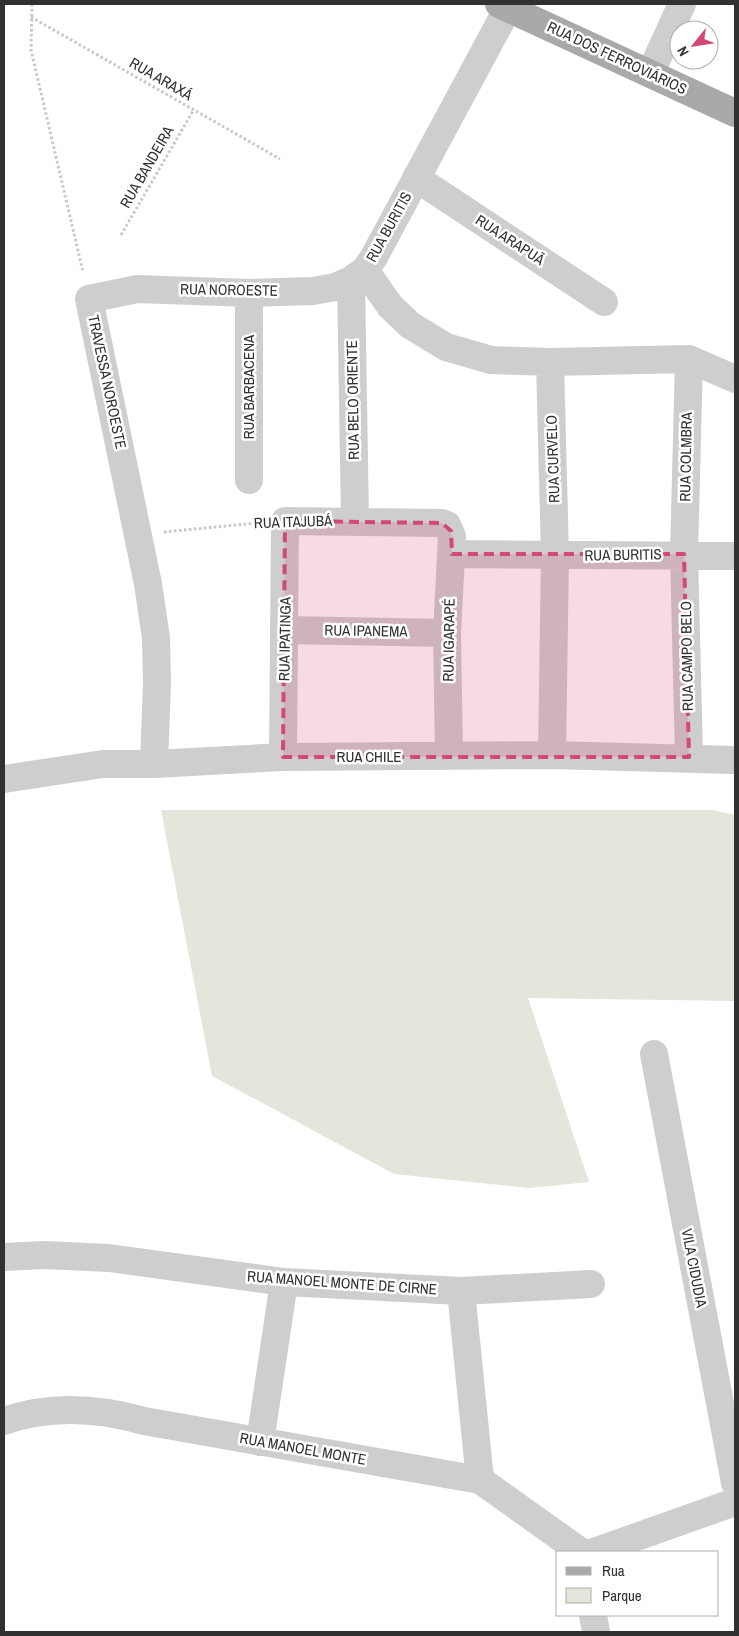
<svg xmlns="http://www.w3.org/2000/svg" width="739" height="1636" font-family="'Archivo Narrow',sans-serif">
	<rect width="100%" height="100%" fill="#fff"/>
	<path fill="#e3e7db" d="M 161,810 L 713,810 L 735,815 L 735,1001 L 528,998 L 589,1182 L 529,1188 L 394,1174 L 212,1076 Z"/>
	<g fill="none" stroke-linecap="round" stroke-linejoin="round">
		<path stroke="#c8c8c8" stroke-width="3" stroke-dasharray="2.5 2.5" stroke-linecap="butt" d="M 32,4 L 31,50 L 83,272
			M 31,17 L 280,159
			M 121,235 L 193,111
			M 164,532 L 257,523"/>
		<path stroke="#cecece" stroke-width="28" d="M 651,72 L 682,4
			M 416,178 L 604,302
			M 365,270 L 390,306 L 410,325 L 446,347 L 491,360 L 550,362 L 689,359 L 735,379
			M 351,280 L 355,520
			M 689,359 L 684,554 L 689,757
			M 550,362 L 555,556 L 552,755
			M 249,480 L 249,293
			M 452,554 L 735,556
			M 285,630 L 447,633
			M 283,757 L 285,521 L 442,523 L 447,525 L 452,536 L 447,633 L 449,756
			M 154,764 L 157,683 L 156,638 L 148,584 L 89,299 L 137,289 L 249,293 L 313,291 L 335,287 L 351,280 L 365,270 L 374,257 L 508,8
			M 4,779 L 103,764 L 154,764 L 283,757 L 552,755 L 735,760
			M 654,1054 L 735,1483
			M 4,1257 L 44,1255 L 109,1258 L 284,1282 L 461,1291 L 591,1284
			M 461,1291 L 480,1480
			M 4,1421 C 50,1405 98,1408 144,1421 L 480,1480 L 581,1552
			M 260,1442 L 284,1282
			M 594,1552 L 735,1502
			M 593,1615 L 596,1632"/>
		<path stroke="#a9a9a9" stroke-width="28" d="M 499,4 L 735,113"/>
	</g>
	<path fill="#d24975" fill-opacity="0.2" stroke="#d24975" stroke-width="4" stroke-dasharray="10 6" stroke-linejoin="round" d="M 285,521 L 442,523 L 451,531 L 452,554 L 684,554 L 689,757 L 283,757 Z"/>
	<g text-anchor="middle" stroke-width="5" stroke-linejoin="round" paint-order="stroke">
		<g font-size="15" fill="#313131" stroke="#fff">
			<text transform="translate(617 58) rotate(25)" y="5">RUA DOS FERROVIÁRIOS</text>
			<text transform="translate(161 79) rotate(30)" y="5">RUA ARAXÁ</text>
			<text transform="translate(147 167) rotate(-60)" y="5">RUA BANDEIRA</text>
			<text transform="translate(389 227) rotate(-61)" y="5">RUA BURITIS</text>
			<text transform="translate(510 240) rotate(33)" y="5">RUA ARAPUÃ</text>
			<text transform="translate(229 290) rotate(1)" y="5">RUA NOROESTE</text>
			<text transform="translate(107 382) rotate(78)" y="5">TRAVESSA NOROESTE</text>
			<text transform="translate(249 387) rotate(-90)" y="5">RUA BARBACENA</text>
			<text transform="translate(353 400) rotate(-91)" y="5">RUA BELO ORIENTE</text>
			<text transform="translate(686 457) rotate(-89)" y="5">RUA COLMBRA</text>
			<text transform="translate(553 459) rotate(-92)" y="5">RUA CURVELO</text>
			<text transform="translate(293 522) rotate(-2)" y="5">RUA ITAJUBÁ</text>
			<text transform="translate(623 555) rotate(-1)" y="5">RUA BURITIS</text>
			<text transform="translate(366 631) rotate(1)" y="5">RUA IPANEMA</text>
			<text transform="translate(285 639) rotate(-89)" y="5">RUA IPATINGA</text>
			<text transform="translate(449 640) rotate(-89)" y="5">RUA IGARAPÉ</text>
			<text transform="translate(687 656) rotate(-91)" y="5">RUA CAMPO BELO</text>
			<text x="369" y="762">RUA CHILE</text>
			<text transform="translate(694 1268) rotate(79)" y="5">VILA CIDUDIA</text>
			<text transform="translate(342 1283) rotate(4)" y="5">RUA MANOEL MONTE DE CIRNE</text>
			<text transform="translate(303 1449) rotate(10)" y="5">RUA MANOEL MONTE</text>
		</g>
	</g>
	<rect width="739" height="1636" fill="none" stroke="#313131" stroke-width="10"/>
	<rect x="556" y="1551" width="162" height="65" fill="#ffffff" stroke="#adadad"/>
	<rect x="566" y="1567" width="25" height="8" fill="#a9a9a9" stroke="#adadad"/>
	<text x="602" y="1576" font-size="15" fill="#313131">Rua</text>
	<rect x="566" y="1588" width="25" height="15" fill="#e3e7db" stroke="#adadad"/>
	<text x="602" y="1601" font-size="15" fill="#313131">Parque</text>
	<g transform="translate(694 45) rotate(240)"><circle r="24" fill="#ffffff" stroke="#adadad"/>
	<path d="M0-4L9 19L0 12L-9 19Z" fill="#d24975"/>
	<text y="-8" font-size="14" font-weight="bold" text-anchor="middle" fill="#313131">N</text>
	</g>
</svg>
